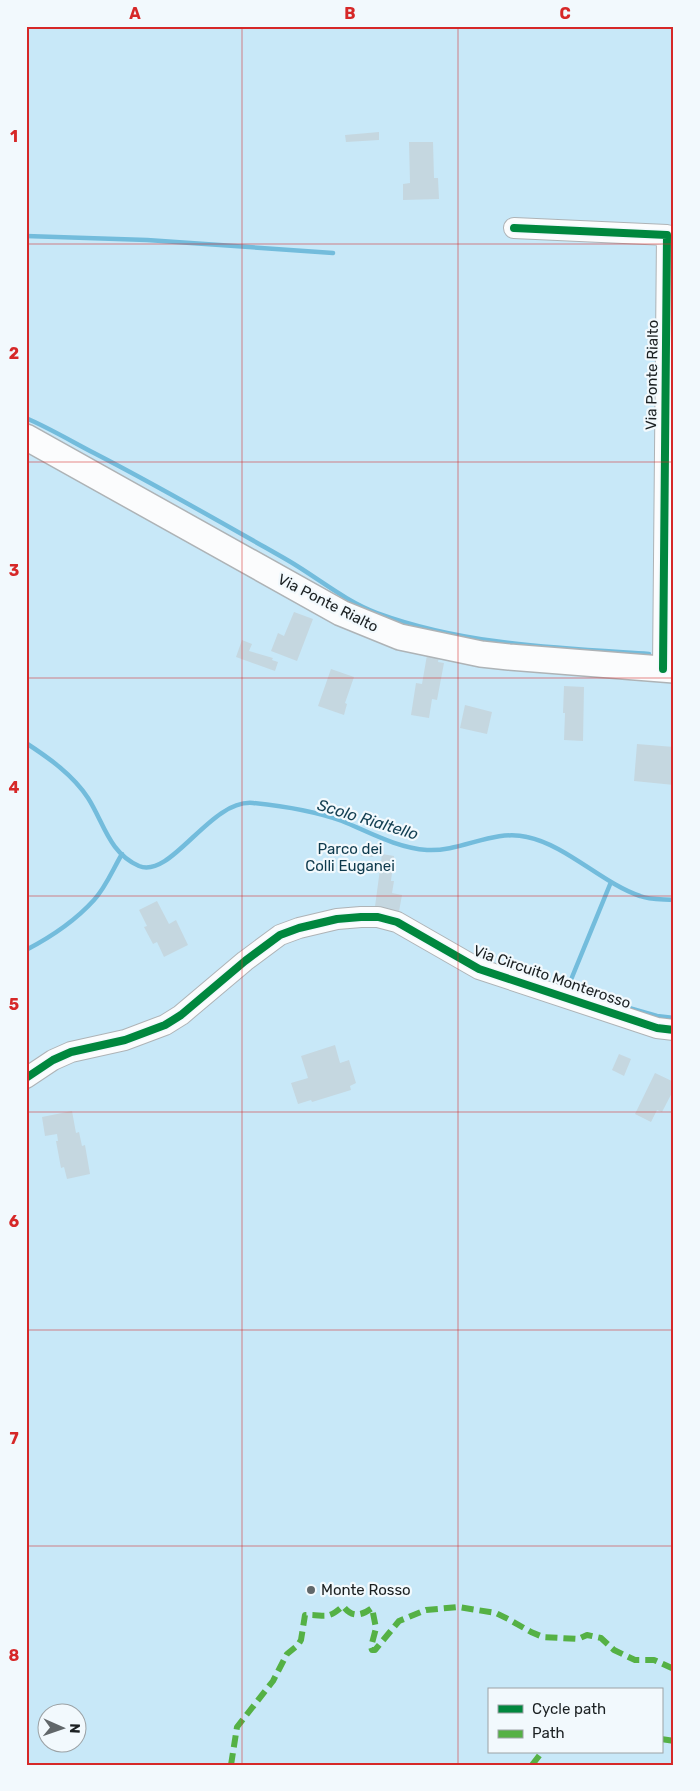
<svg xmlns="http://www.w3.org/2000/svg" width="700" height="1791" font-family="Rubik,sans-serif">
	<rect width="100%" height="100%" fill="#e4ecf0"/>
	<path fill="#c8e8f8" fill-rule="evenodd" d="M 26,26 L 674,26 L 674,1765 L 26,1765 ZM 489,1690 L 661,1690 L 661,1752 L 489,1752 ZM 48,1714 L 78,1714 L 78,1744 L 48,1744 Z"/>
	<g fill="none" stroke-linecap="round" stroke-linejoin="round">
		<path stroke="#73bcdc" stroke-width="4.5" d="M 26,236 L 147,240 L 333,253
			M 26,418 C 49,428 71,441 94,453 C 160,487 224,524 289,561 C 318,578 345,601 377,613 C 464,645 557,648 649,654
			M 26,743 C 49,758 73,775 88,798 C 104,823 109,853 139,866 C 172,879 210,799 253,803 C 282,806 314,811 342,821 C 369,832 397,848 427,850 C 461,852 493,829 527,837 C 566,845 602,883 640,896 C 650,900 663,899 674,900
			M 26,950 C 51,937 75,921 94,900 C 106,887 113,869 122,854
			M 610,1002 L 568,987 L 611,882
			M 622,1006 L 657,1016 L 674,1018"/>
	</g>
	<path fill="#c5d7e0" d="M 379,132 L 379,140 L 346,142 L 345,135 Z
		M 409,142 L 433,142 L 434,178 L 438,178 L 439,199 L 403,200 L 403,184 L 410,183 Z
		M 294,612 L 313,619 L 297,661 L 271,651 L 278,633 L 284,636 Z
		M 242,640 L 252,644 L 249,651 L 273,658 L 272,660 L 278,662 L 275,671 L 236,657 Z
		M 427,655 L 439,656 L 438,662 L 444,663 L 437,700 L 432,699 L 429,718 L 411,715 L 416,683 L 422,684 Z
		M 331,669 L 354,677 L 345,703 L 347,704 L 344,715 L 318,706 Z
		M 564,686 L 584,687 L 583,741 L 564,740 L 565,713 L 563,713 Z
		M 465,705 L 492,712 L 487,734 L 460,728 Z
		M 637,744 L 674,747 L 674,785 L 634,781 Z
		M 362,845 L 374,846 L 373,857 L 361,856 Z
		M 382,854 L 394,856 L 391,881 L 394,881 L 392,893 L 402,895 L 398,917 L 374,914 Z
		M 157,901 L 169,924 L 176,920 L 188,945 L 164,957 L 157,942 L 153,944 L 144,927 L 147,926 L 139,910 Z
		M 335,1045 L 340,1063 L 349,1060 L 356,1083 L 350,1086 L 351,1090 L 312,1102 L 311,1100 L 298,1104 L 291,1083 L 308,1078 L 301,1056 Z
		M 619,1054 L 631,1059 L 624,1076 L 612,1070 Z
		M 655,1073 L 674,1082 L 674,1089 L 662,1112 L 657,1110 L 651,1122 L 635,1114 Z
		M 72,1111 L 76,1133 L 79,1132 L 82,1146 L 85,1145 L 90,1174 L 67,1179 L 64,1167 L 61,1168 L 56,1141 L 58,1141 L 57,1134 L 45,1136 L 42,1117 Z"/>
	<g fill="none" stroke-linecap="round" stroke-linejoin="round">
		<defs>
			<path id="minor" d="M 514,228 L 667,235 L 663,669
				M 26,1078 L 53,1060 L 71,1052 L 125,1040 L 165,1025 L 181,1015 L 245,961 L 280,935 L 299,928 L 337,919 L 361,917 L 378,917 L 397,922 L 479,969 L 657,1028 L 674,1030"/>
			<path id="major" d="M 26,437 L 341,613 L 400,637 L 481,654 L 509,657 L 674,670"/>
		</defs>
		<use href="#minor" stroke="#aeb3b6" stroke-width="22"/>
		<use href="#major" stroke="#aeb3b6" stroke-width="28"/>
		<use href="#minor" stroke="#fbfcfd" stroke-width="20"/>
		<use href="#major" stroke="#fbfcfd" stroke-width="25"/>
		<path stroke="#55b145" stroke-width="6" stroke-dasharray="12 6" stroke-linecap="butt" d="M 661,1739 L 674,1741
			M 231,1765 L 237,1727 L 273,1681 L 287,1654 L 298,1645 L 301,1640 L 305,1615 C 325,1614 326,1621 343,1606 C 352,1618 361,1616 372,1608 L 376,1628 L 371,1647 L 372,1650 L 375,1650 L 399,1621 L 426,1610 L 458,1607 L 496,1613 L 510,1620 L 531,1632 L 543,1637 L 578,1639 L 587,1635 L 601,1638 L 614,1650 L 635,1660 L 654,1660 L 674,1669
			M 532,1765 L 542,1752"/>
		<defs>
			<path id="cycleway" d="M 514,228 L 667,235 L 663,669
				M 26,1078 L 53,1060 L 71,1052 L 125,1040 L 165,1025 L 181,1015 L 245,961 L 280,935 L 299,928 L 337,919 L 361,917 L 378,917 L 397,922 L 479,969 L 657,1028 L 674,1030"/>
		</defs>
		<use href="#cycleway" stroke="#f2f9fd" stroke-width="11"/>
		<use href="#cycleway" stroke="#00873e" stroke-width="8"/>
	</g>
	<path fill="none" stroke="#d62828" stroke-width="1" stroke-opacity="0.55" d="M 242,26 L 242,1765M 458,26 L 458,1765M 26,244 L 674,244M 26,462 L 674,462M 26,678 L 674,678M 26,896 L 674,896M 26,1112 L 674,1112M 26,1330 L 674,1330M 26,1546 L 674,1546"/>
	<circle fill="#61676a" stroke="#f2f9fd" stroke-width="2" cx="311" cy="1590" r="5"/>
	<g text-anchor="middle" stroke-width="4.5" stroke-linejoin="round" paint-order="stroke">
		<g font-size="15" fill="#1b2022" stroke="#f2f9fd">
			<text transform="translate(652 375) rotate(-89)" y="5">Via Ponte Rialto</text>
			<text transform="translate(328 603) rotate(27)" y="5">Via Ponte Rialto</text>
			<text transform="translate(552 977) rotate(19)" y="5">Via Circuito Monterosso</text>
		</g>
		<g font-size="15" fill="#0e3a4d" stroke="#f2f9fd">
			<text x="350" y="854">Parco dei<tspan x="350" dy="17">Colli Euganei</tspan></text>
		</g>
		<g font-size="15" fill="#1b2022" stroke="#f2f9fd" text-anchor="start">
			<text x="321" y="1595">Monte Rosso</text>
		</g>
		<g font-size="16" font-style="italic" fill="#133f52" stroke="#f2f9fd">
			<text transform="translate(368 819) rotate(17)" y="6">Scolo Rialtello</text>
		</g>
	</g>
	<rect width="700" height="1791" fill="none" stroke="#f2f9fd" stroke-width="55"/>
	<rect x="488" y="1688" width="175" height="65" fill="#f2f9fd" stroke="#9ca2a5"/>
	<rect x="498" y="1705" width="25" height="8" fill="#00873e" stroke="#9ca2a5"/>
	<text x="532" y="1714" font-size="15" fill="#1b2022">Cycle path</text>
	<rect x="498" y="1730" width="25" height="8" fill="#55b145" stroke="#9ca2a5"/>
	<text x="532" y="1738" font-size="15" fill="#1b2022">Path</text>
	<g transform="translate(62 1728) rotate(92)"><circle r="24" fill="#f2f9fd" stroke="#9ca2a5"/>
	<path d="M0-4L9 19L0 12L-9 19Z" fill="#61676a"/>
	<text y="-8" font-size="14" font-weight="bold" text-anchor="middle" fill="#1b2022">N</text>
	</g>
	<rect x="28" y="28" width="644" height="1736" fill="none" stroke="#d62828" stroke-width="2"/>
	<g font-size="16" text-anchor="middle" font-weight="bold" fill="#d62828">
		<text x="135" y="19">A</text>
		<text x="350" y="19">B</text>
		<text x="565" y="19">C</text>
		<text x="14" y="142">1</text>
		<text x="14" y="359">2</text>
		<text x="14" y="576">3</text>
		<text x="14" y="793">4</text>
		<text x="14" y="1010">5</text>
		<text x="14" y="1227">6</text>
		<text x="14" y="1444">7</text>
		<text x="14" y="1661">8</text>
	</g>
</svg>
